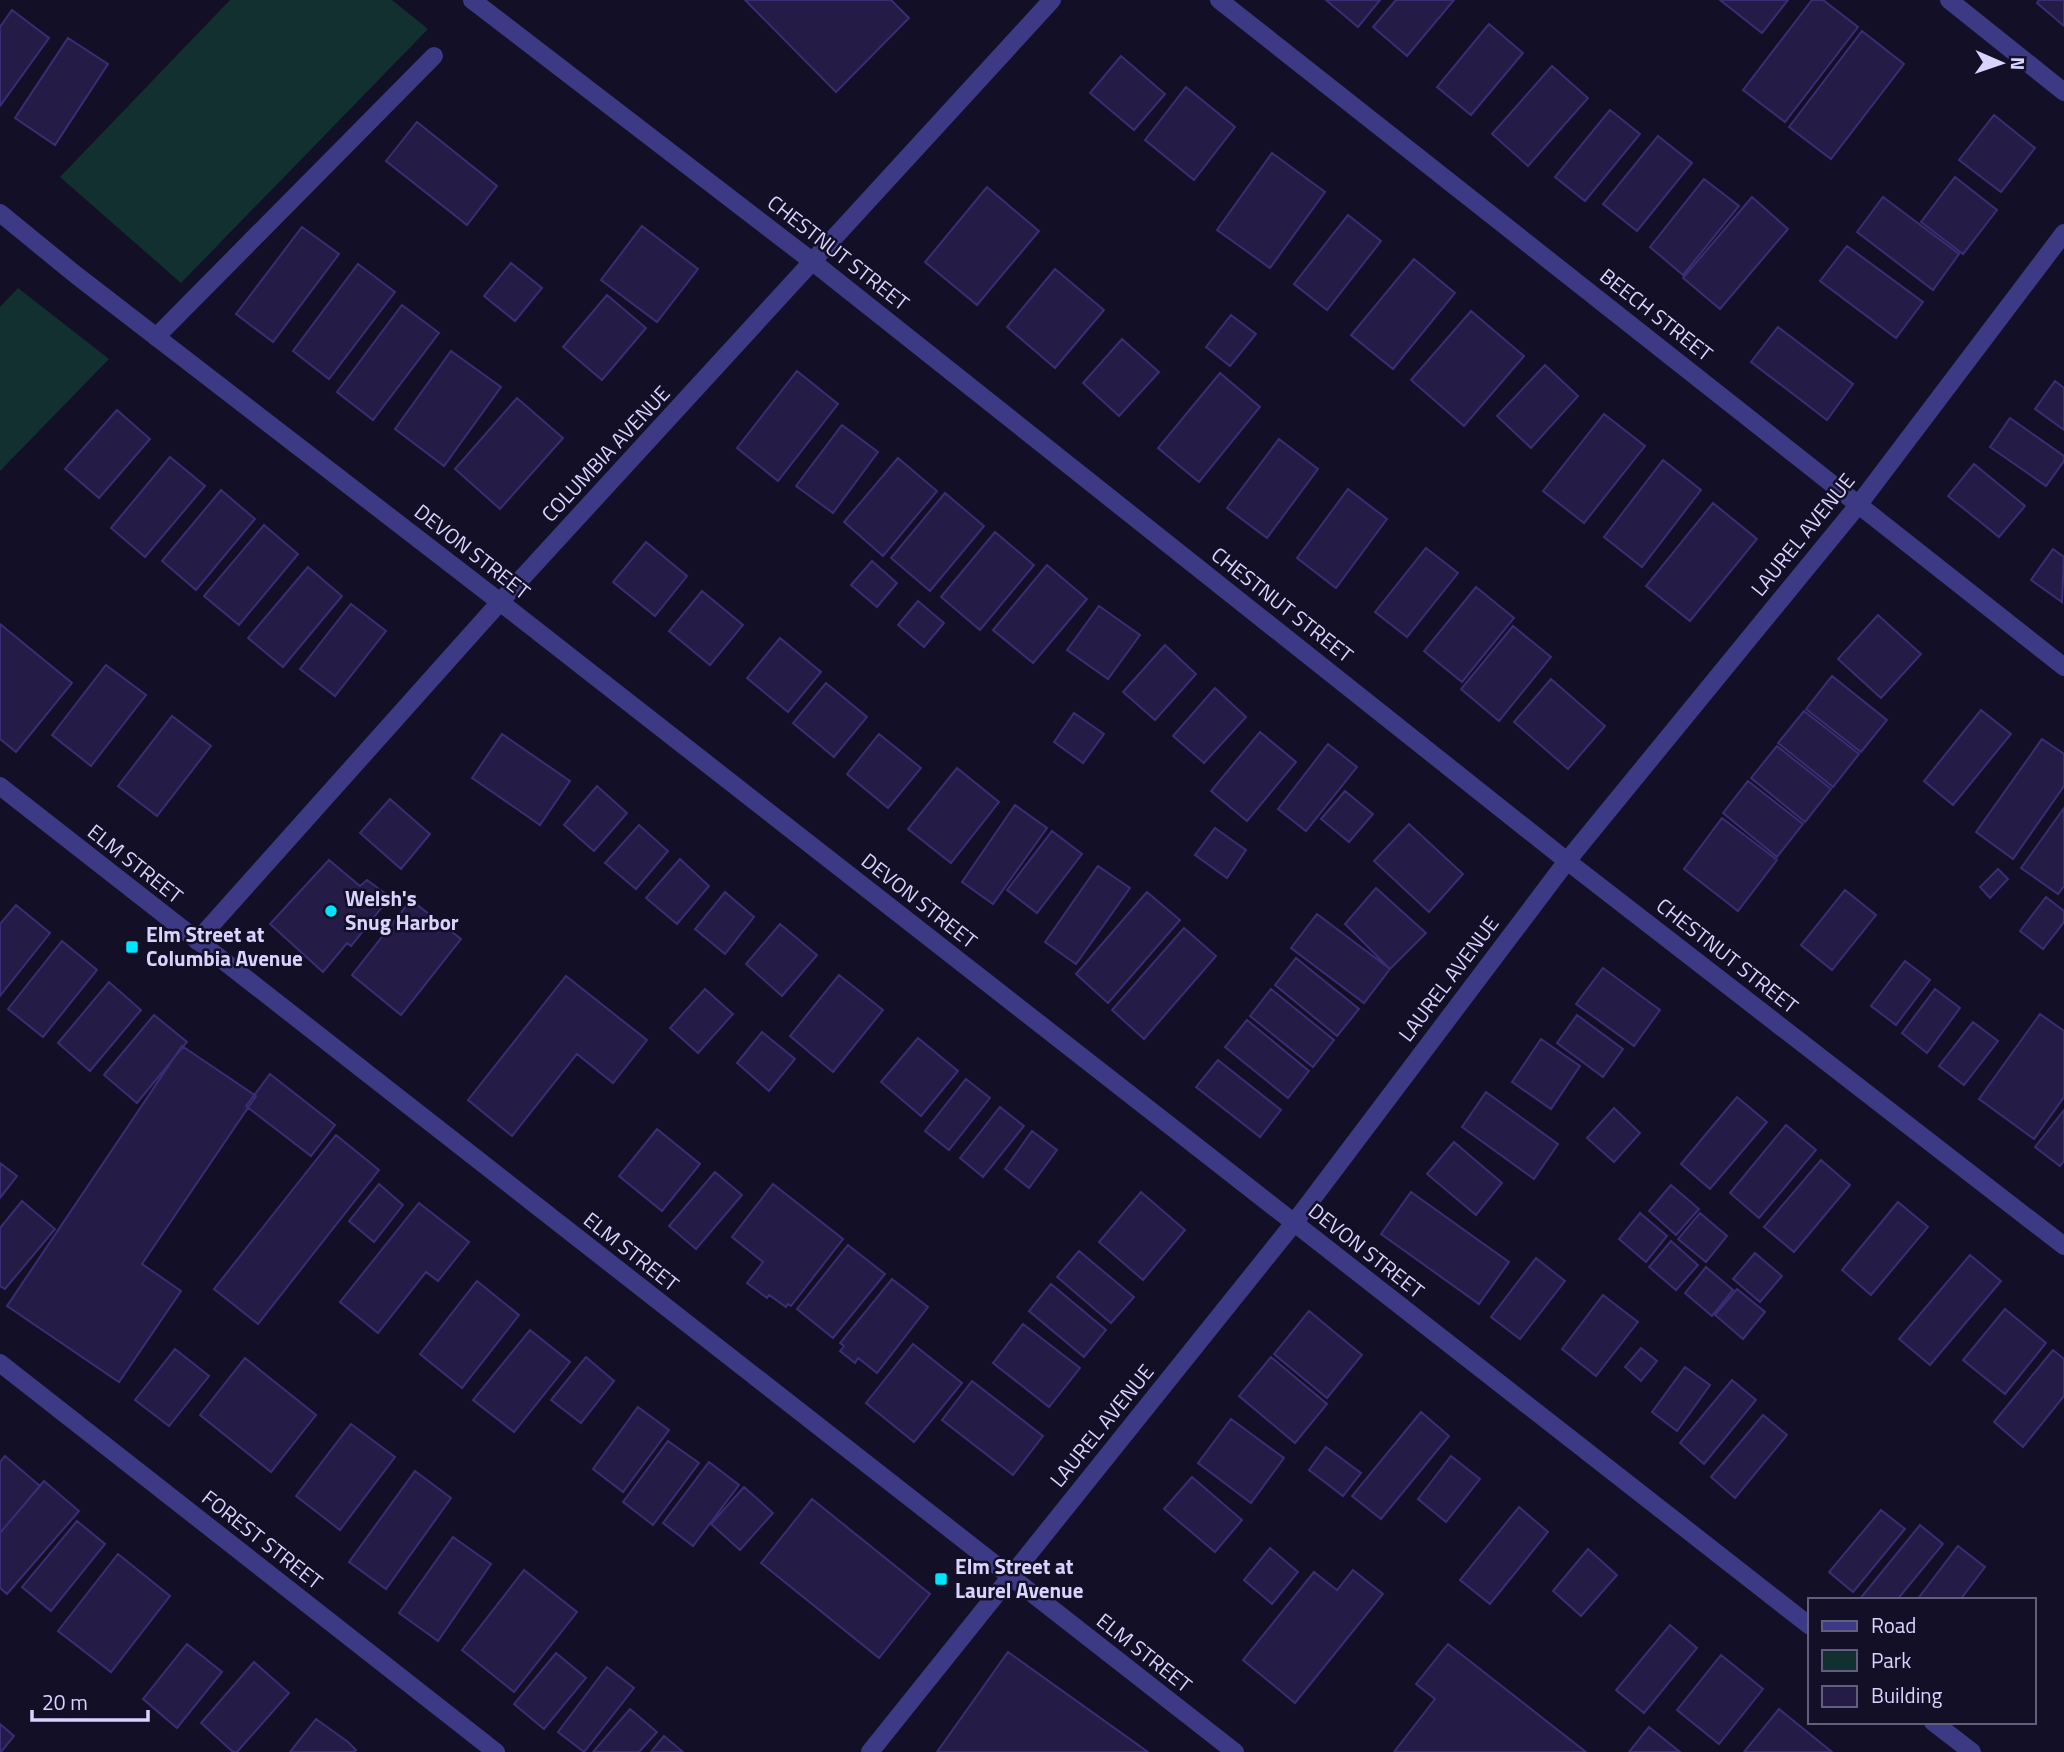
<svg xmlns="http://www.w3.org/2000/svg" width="2064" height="1752" font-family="'Titillium Web',sans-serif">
	<rect width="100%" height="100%" fill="#130f26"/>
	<path fill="#12302f" d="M 230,0 L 392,0 L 428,29 L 181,283 L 60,177 Z
		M 18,288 L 109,359 L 0,471 L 0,307 Z"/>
	<path fill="#241b47" stroke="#3b2d73" stroke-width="2" d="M 745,0 L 891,0 L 909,18 L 836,92 Z
		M 1326,0 L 1380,0 L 1358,27 Z
		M 1396,0 L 1454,0 L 1407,56 L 1373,27 Z
		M 1720,0 L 1788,0 L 1762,33 Z
		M 1812,0 L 1823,0 L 1858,27 L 1785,122 L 1743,90 Z
		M 2039,0 L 2064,0 L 2064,26 L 2037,3 Z
		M 12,10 L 49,38 L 0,106 L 0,27 Z
		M 1489,24 L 1523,53 L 1471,115 L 1437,87 Z
		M 1862,31 L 1904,64 L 1831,159 L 1789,127 Z
		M 68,38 L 108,64 L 55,145 L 15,118 Z
		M 1121,56 L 1165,94 L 1134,130 L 1090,93 Z
		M 1552,66 L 1588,98 L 1528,166 L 1492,134 Z
		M 1186,87 L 1235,127 L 1194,180 L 1145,140 Z
		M 1610,110 L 1640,134 L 1585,201 L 1555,177 Z
		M 1994,115 L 2035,148 L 2001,192 L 1959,160 Z
		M 417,122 L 497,186 L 467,225 L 386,161 Z
		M 1658,136 L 1692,163 L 1637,231 L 1603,204 Z
		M 1272,153 L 1325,192 L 1270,268 L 1217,230 Z
		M 1955,177 L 1997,210 L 1963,254 L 1921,222 Z
		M 1704,179 L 1739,206 L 1683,275 L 1650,247 Z
		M 987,187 L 1039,231 L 977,305 L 925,262 Z
		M 1752,197 L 1788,229 L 1720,309 L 1683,278 Z
		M 1883,197 L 1959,254 L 1933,290 L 1857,232 Z
		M 1348,215 L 1381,241 L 1327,310 L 1294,284 Z
		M 642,226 L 698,269 L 657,322 L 601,280 Z
		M 302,227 L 339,254 L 273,342 L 236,314 Z
		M 1847,246 L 1923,302 L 1896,338 L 1820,281 Z
		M 1414,259 L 1455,293 L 1393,369 L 1351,335 Z
		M 511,263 L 542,288 L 515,321 L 484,296 Z
		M 358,264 L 395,292 L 329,379 L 293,351 Z
		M 1055,269 L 1104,310 L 1055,368 L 1007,327 Z
		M 607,295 L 646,328 L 602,380 L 563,347 Z
		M 402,305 L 439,333 L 373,420 L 337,392 Z
		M 1471,311 L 1524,356 L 1464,426 L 1411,380 Z
		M 1231,315 L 1256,334 L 1230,366 L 1206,347 Z
		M 1778,327 L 1853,384 L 1827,420 L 1751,362 Z
		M 1122,339 L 1159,372 L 1119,416 L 1083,383 Z
		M 451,351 L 501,387 L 444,466 L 395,429 Z
		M 1545,365 L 1578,396 L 1531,448 L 1497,416 Z
		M 797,371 L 838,404 L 778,481 L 737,448 Z
		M 1220,373 L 1260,407 L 1199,482 L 1158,448 Z
		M 2055,381 L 2064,388 L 2064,430 L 2035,409 Z
		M 517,398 L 563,438 L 500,509 L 455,469 Z
		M 117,410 L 150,439 L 99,498 L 65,469 Z
		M 1604,414 L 1645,446 L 1584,523 L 1543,491 Z
		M 2010,418 L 2064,456 L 2064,461 L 2046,486 L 1990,447 Z
		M 842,425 L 878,452 L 833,513 L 796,486 Z
		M 1279,439 L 1318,469 L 1267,538 L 1227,508 Z
		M 170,457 L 205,486 L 145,557 L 111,528 Z
		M 898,458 L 937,491 L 883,556 L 844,522 Z
		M 1663,460 L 1701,490 L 1642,567 L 1604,537 Z
		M 1974,464 L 2025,506 L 1999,537 L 1948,496 Z
		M 1348,489 L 1387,519 L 1336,588 L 1297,558 Z
		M 221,490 L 255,519 L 196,590 L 162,561 Z
		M 945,493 L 984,526 L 930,591 L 891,558 Z
		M 1713,503 L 1757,539 L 1690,621 L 1646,586 Z
		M 264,525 L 298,554 L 239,625 L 204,596 Z
		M 995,532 L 1034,565 L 980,630 L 941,597 Z
		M 646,542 L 687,576 L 655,616 L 613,582 Z
		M 1426,548 L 1458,573 L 1407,637 L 1375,612 Z
		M 2053,549 L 2064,557 L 2062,602 L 2031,580 Z
		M 872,561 L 897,583 L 877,607 L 851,585 Z
		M 1047,565 L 1087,599 L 1033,663 L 993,630 Z
		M 308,567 L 342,596 L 283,667 L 248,638 Z
		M 1476,587 L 1514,618 L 1462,682 L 1424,651 Z
		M 702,591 L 743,625 L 710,665 L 669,631 Z
		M 918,601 L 944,623 L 924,647 L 898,625 Z
		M 351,604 L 386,631 L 335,696 L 300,669 Z
		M 1099,606 L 1140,635 L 1108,679 L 1067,650 Z
		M 1878,615 L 1921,654 L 1881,698 L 1838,659 Z
		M 0,624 L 72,683 L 16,752 L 0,739 Z
		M 1513,626 L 1551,657 L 1499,721 L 1461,689 Z
		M 780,638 L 821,672 L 788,712 L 747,678 Z
		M 1165,645 L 1196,674 L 1155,720 L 1123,692 Z
		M 106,665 L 146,695 L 91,766 L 52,735 Z
		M 1832,676 L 1887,720 L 1861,752 L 1806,709 Z
		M 1551,679 L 1605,726 L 1568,769 L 1514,722 Z
		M 826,683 L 867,717 L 834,757 L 793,723 Z
		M 1215,688 L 1246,717 L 1204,763 L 1173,736 Z
		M 1981,710 L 2011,734 L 1953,805 L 1924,781 Z
		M 1804,711 L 1859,754 L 1833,787 L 1778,743 Z
		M 1074,713 L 1104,734 L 1083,763 L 1054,742 Z
		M 172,716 L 211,746 L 157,816 L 118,786 Z
		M 1260,732 L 1296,762 L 1247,821 L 1211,791 Z
		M 502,734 L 570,781 L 540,825 L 472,778 Z
		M 879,734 L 921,768 L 888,808 L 847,774 Z
		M 2042,739 L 2064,754 L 2064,786 L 2013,859 L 1976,832 Z
		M 1328,744 L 1357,767 L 1306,831 L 1278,809 Z
		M 1777,746 L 1831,789 L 1805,822 L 1751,778 Z
		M 957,768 L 999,802 L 951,863 L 908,829 Z
		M 1748,781 L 1803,824 L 1777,857 L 1723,813 Z
		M 597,786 L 627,813 L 594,851 L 564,825 Z
		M 1345,791 L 1373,814 L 1349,842 L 1321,819 Z
		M 390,799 L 430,834 L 401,869 L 360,833 Z
		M 1015,805 L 1047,828 L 993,904 L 962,882 Z
		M 2064,808 L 2064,886 L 2058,894 L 2021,868 Z
		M 1722,818 L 1777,860 L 1738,911 L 1684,869 Z
		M 1409,824 L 1463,874 L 1429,912 L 1374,861 Z
		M 639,825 L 668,851 L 636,889 L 605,863 Z
		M 1215,828 L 1246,850 L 1227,878 L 1195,855 Z
		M 1052,831 L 1082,854 L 1037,913 L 1007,890 Z
		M 680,859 L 709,886 L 677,924 L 646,898 Z
		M 329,860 L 360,886 L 367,880 L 390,897 L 351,946 L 347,943 L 323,972 L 270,924 Z
		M 1098,866 L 1130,888 L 1076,964 L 1045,942 Z
		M 1998,869 L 2008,879 L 1990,898 L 1980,887 Z
		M 1376,888 L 1426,933 L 1390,969 L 1345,924 Z
		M 1845,890 L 1876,915 L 1832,970 L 1801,945 Z
		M 725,892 L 754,917 L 725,954 L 695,929 Z
		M 1147,892 L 1180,920 L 1108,1003 L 1076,974 Z
		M 2046,897 L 2064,911 L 2064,922 L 2043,949 L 2020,931 Z
		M 411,900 L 461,939 L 401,1015 L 352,975 Z
		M 16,905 L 50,933 L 0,996 L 0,924 Z
		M 1317,914 L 1390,969 L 1364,1003 L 1291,948 Z
		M 780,924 L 817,955 L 782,996 L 746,964 Z
		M 1184,928 L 1216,956 L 1144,1039 L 1112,1010 Z
		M 62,941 L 97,970 L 43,1037 L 8,1009 Z
		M 1296,958 L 1359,1009 L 1337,1036 L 1275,985 Z
		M 1905,961 L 1930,980 L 1896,1025 L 1871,1006 Z
		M 1603,968 L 1660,1010 L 1634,1046 L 1576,1004 Z
		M 839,975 L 883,1010 L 833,1072 L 790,1036 Z
		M 566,976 L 647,1040 L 613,1083 L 577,1054 L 512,1136 L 468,1100 Z
		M 109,982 L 141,1010 L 90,1071 L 58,1043 Z
		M 705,989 L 733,1014 L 698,1053 L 670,1028 Z
		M 1271,989 L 1334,1040 L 1313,1067 L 1250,1016 Z
		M 1935,989 L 1960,1008 L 1927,1053 L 1902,1033 Z
		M 2040,1014 L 2064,1031 L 2064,1097 L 2034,1139 L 1979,1099 Z
		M 154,1015 L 187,1042 L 137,1103 L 104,1075 Z
		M 1577,1015 L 1623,1049 L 1603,1077 L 1557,1043 Z
		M 1247,1020 L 1309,1071 L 1288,1098 L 1225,1047 Z
		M 1973,1022 L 1998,1041 L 1964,1085 L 1939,1066 Z
		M 762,1032 L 795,1059 L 769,1091 L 737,1063 Z
		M 918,1038 L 958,1071 L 921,1116 L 881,1082 Z
		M 1541,1039 L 1580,1066 L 1551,1109 L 1512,1082 Z
		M 182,1046 L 256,1096 L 142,1264 L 181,1291 L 119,1382 L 7,1306 Z
		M 1218,1060 L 1281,1110 L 1260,1137 L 1196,1087 Z
		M 270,1074 L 335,1125 L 311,1156 L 246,1106 Z
		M 966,1079 L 990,1098 L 949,1150 L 925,1131 Z
		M 1486,1092 L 1558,1144 L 1534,1179 L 1462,1127 Z
		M 1737,1097 L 1767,1122 L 1710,1189 L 1681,1164 Z
		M 1000,1107 L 1024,1126 L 983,1177 L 960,1158 Z
		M 1614,1108 L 1640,1133 L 1614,1162 L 1587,1138 Z
		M 2064,1110 L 2064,1161 L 2060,1166 L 2035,1147 Z
		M 1786,1125 L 1816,1150 L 1759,1218 L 1730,1193 Z
		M 657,1129 L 700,1164 L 662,1211 L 619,1176 Z
		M 1032,1131 L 1057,1150 L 1029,1188 L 1005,1169 Z
		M 336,1135 L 379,1170 L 258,1324 L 214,1289 Z
		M 1454,1142 L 1502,1183 L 1476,1215 L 1427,1174 Z
		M 1821,1160 L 1850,1185 L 1794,1252 L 1764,1227 Z
		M 0,1163 L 17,1176 L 0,1198 Z
		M 715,1172 L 742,1195 L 696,1249 L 669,1226 Z
		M 379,1184 L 403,1205 L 374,1242 L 349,1221 Z
		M 773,1184 L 843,1239 L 791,1306 L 788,1304 L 786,1307 L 769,1295 L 767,1298 L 747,1283 L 763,1262 L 732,1237 Z
		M 1671,1185 L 1699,1209 L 1676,1235 L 1649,1211 Z
		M 1141,1192 L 1185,1230 L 1143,1280 L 1099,1242 Z
		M 1411,1192 L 1509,1262 L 1479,1304 L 1381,1234 Z
		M 22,1201 L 55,1229 L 5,1289 L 0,1286 L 0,1228 Z
		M 1898,1202 L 1928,1227 L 1871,1295 L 1842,1270 Z
		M 419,1203 L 469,1242 L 438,1281 L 426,1272 L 378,1333 L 340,1302 Z
		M 1640,1213 L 1667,1236 L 1646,1262 L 1619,1239 Z
		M 1700,1213 L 1727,1236 L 1706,1262 L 1678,1239 Z
		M 1671,1241 L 1698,1265 L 1676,1290 L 1649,1267 Z
		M 848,1245 L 885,1274 L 833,1338 L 797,1309 Z
		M 1079,1251 L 1134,1297 L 1111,1323 L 1057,1277 Z
		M 1755,1253 L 1782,1276 L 1760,1302 L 1733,1279 Z
		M 1970,1255 L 2001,1281 L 1930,1365 L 1899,1339 Z
		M 1536,1258 L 1565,1281 L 1520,1339 L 1491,1317 Z
		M 1706,1267 L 1733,1290 L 1712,1316 L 1685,1293 Z
		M 892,1279 L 928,1307 L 877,1373 L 858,1358 L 855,1363 L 840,1351 L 844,1346 L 840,1343 Z
		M 477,1281 L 519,1315 L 462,1388 L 420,1354 Z
		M 1051,1284 L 1106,1330 L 1084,1357 L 1029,1311 Z
		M 1737,1289 L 1765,1312 L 1743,1339 L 1715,1315 Z
		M 1603,1295 L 1638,1322 L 1596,1376 L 1562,1349 Z
		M 2005,1309 L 2046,1343 L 2005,1394 L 1963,1360 Z
		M 1309,1311 L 1362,1355 L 1327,1398 L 1274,1354 Z
		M 1023,1324 L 1080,1368 L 1049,1407 L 993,1363 Z
		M 530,1330 L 570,1362 L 514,1432 L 473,1400 Z
		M 913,1344 L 962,1383 L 914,1442 L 866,1403 Z
		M 1641,1348 L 1657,1361 L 1641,1381 L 1625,1367 Z
		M 175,1349 L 209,1376 L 169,1426 L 135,1400 Z
		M 2053,1350 L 2064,1359 L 2064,1396 L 2023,1447 L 1994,1422 Z
		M 586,1357 L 614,1381 L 581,1423 L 551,1400 Z
		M 1271,1357 L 1327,1404 L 1295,1443 L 1239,1396 Z
		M 245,1358 L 316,1415 L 271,1472 L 200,1415 Z
		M 1685,1367 L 1710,1385 L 1677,1431 L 1652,1412 Z
		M 1732,1380 L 1756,1400 L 1704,1464 L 1680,1443 Z
		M 972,1381 L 1043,1436 L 1013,1475 L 942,1420 Z
		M 638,1407 L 669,1430 L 623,1492 L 593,1469 Z
		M 1421,1412 L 1449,1436 L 1381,1519 L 1352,1496 Z
		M 1763,1415 L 1787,1435 L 1735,1498 L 1711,1477 Z
		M 1231,1419 L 1284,1458 L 1251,1503 L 1198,1463 Z
		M 351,1424 L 395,1457 L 340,1530 L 296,1496 Z
		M 668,1441 L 699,1463 L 653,1525 L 623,1502 Z
		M 1326,1447 L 1361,1473 L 1343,1496 L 1309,1470 Z
		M 5,1456 L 40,1486 L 0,1533 L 0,1462 Z
		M 1451,1456 L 1480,1479 L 1446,1522 L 1418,1499 Z
		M 709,1462 L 739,1485 L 693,1546 L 663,1523 Z
		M 415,1471 L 451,1498 L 386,1589 L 349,1562 Z
		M 1192,1477 L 1242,1520 L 1215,1552 L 1164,1509 Z
		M 44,1481 L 79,1511 L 7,1594 L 0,1588 L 0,1533 Z
		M 744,1487 L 773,1513 L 740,1550 L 711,1524 Z
		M 812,1499 L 930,1594 L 879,1658 L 761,1563 Z
		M 1519,1507 L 1548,1532 L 1490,1604 L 1460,1580 Z
		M 1881,1510 L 1905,1529 L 1853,1592 L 1829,1572 Z
		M 77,1521 L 105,1544 L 51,1611 L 22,1587 Z
		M 1920,1525 L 1943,1544 L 1897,1600 L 1859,1600 Z
		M 453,1537 L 491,1564 L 438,1641 L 399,1613 Z
		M 1958,1546 L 1985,1567 L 1960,1600 L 1917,1600 Z
		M 1270,1548 L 1298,1572 L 1272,1604 L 1244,1580 Z
		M 1588,1549 L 1617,1575 L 1581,1616 L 1553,1591 Z
		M 118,1554 L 170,1596 L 111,1672 L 58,1631 Z
		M 524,1570 L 577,1612 L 514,1692 L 462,1650 Z
		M 1353,1570 L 1383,1594 L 1295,1703 L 1243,1660 L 1314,1572 L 1337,1590 Z
		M 1670,1625 L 1697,1648 L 1644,1713 L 1616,1690 Z
		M 187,1644 L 222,1672 L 177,1728 L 143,1699 Z
		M 1448,1644 L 1586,1752 L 1394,1752 L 1435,1699 L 1416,1684 Z
		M 1008,1652 L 1148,1752 L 937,1752 Z
		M 556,1653 L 586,1678 L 544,1729 L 514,1704 Z
		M 1721,1655 L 1763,1689 L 1719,1744 L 1677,1710 Z
		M 254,1662 L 289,1693 L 237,1752 L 233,1752 L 201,1723 Z
		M 607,1667 L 634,1688 L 584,1752 L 558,1732 Z
		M 630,1709 L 657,1732 L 639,1752 L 593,1752 Z
		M 1779,1709 L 1832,1752 L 1744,1752 Z
		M 316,1719 L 348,1742 L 356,1750 L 354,1752 L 290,1752 Z
		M 0,1724 L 14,1736 L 1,1752 L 0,1752 Z
		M 1649,1727 L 1680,1752 L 1629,1752 Z
		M 664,1736 L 683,1752 L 651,1752 Z"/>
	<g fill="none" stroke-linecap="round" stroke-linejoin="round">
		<path stroke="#3d3a85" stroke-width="18" d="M 156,337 L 434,56"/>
		<path stroke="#3d3a85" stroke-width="18" d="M 472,0 L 813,262 L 1567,861 L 2064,1246
			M 1219,0 L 2064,667
			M 1949,0 L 2064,92
			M 0,213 L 76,275 L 500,602 L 1810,1626
			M 0,786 L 1235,1752
			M 197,941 L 500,602 L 1052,0
			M 0,1363 L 496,1752
			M 1933,1722 L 1972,1752
			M 870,1752 L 1294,1223 L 1567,861 L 1859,504 L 2064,233"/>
	</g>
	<g fill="#00e5ff" stroke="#130f26" stroke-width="2.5">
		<circle cx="331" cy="911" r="7"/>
		<rect x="125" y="940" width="14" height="14" rx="3.5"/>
		<rect x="934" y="1572" width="14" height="14" rx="3.5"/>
	</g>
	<g text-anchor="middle" stroke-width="5" stroke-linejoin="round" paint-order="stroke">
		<g font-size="21" fill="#d9d4ff" stroke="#130f26">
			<text transform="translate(838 253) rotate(38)" y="7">CHESTNUT STREET</text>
			<text transform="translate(1656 315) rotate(38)" y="7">BEECH STREET</text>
			<text transform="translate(606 454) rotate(-47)" y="7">COLUMBIA AVENUE</text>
			<text transform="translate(1803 535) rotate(-51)" y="7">LAUREL AVENUE</text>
			<text transform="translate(472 552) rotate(38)" y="7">DEVON STREET</text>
			<text transform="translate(1282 605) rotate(38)" y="7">CHESTNUT STREET</text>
			<text transform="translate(135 864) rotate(38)" y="7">ELM STREET</text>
			<text transform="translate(919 901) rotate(38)" y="7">DEVON STREET</text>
			<text transform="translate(1727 956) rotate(38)" y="7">CHESTNUT STREET</text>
			<text transform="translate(1449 979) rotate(-53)" y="7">LAUREL AVENUE</text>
			<text transform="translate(1366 1251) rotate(38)" y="7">DEVON STREET</text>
			<text transform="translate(631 1252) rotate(38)" y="7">ELM STREET</text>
			<text transform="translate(1102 1426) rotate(-51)" y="7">LAUREL AVENUE</text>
			<text transform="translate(262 1540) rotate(38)" y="7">FOREST STREET</text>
			<text transform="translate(1144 1653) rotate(38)" y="7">ELM STREET</text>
		</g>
		<g font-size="21" font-weight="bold" fill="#d9d4ff" stroke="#130f26" text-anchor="start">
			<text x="345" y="906">Welsh's<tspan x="345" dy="24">Snug Harbor</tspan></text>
			<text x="146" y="942">Elm Street at<tspan x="146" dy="24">Columbia Avenue</tspan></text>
			<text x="955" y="1574">Elm Street at<tspan x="955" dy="24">Laurel Avenue</tspan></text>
		</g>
	</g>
	<rect x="1808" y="1598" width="228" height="126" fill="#130f26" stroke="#625e7d" stroke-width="2"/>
	<rect x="1822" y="1621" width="35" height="10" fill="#3d3a85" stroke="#625e7d" stroke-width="2"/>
	<text x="1871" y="1633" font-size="21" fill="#d9d4ff">Road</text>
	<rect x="1822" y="1650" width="35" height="21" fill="#12302f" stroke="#625e7d" stroke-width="2"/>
	<text x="1871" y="1668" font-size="21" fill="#d9d4ff">Park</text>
	<rect x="1822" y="1686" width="35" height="21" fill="#241b47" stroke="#625e7d" stroke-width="2"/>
	<text x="1871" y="1703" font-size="21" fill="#d9d4ff">Building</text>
	<g transform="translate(2001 63) rotate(92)" stroke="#130f26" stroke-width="5" paint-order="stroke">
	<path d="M0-5L12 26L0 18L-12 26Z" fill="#d9d4ff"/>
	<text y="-10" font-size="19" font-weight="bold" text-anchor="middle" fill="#d9d4ff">N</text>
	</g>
	<path d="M32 1710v10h116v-10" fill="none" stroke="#d9d4ff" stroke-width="3.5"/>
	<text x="42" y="1710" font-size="21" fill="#d9d4ff" stroke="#130f26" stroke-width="5" paint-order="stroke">20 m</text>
</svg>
